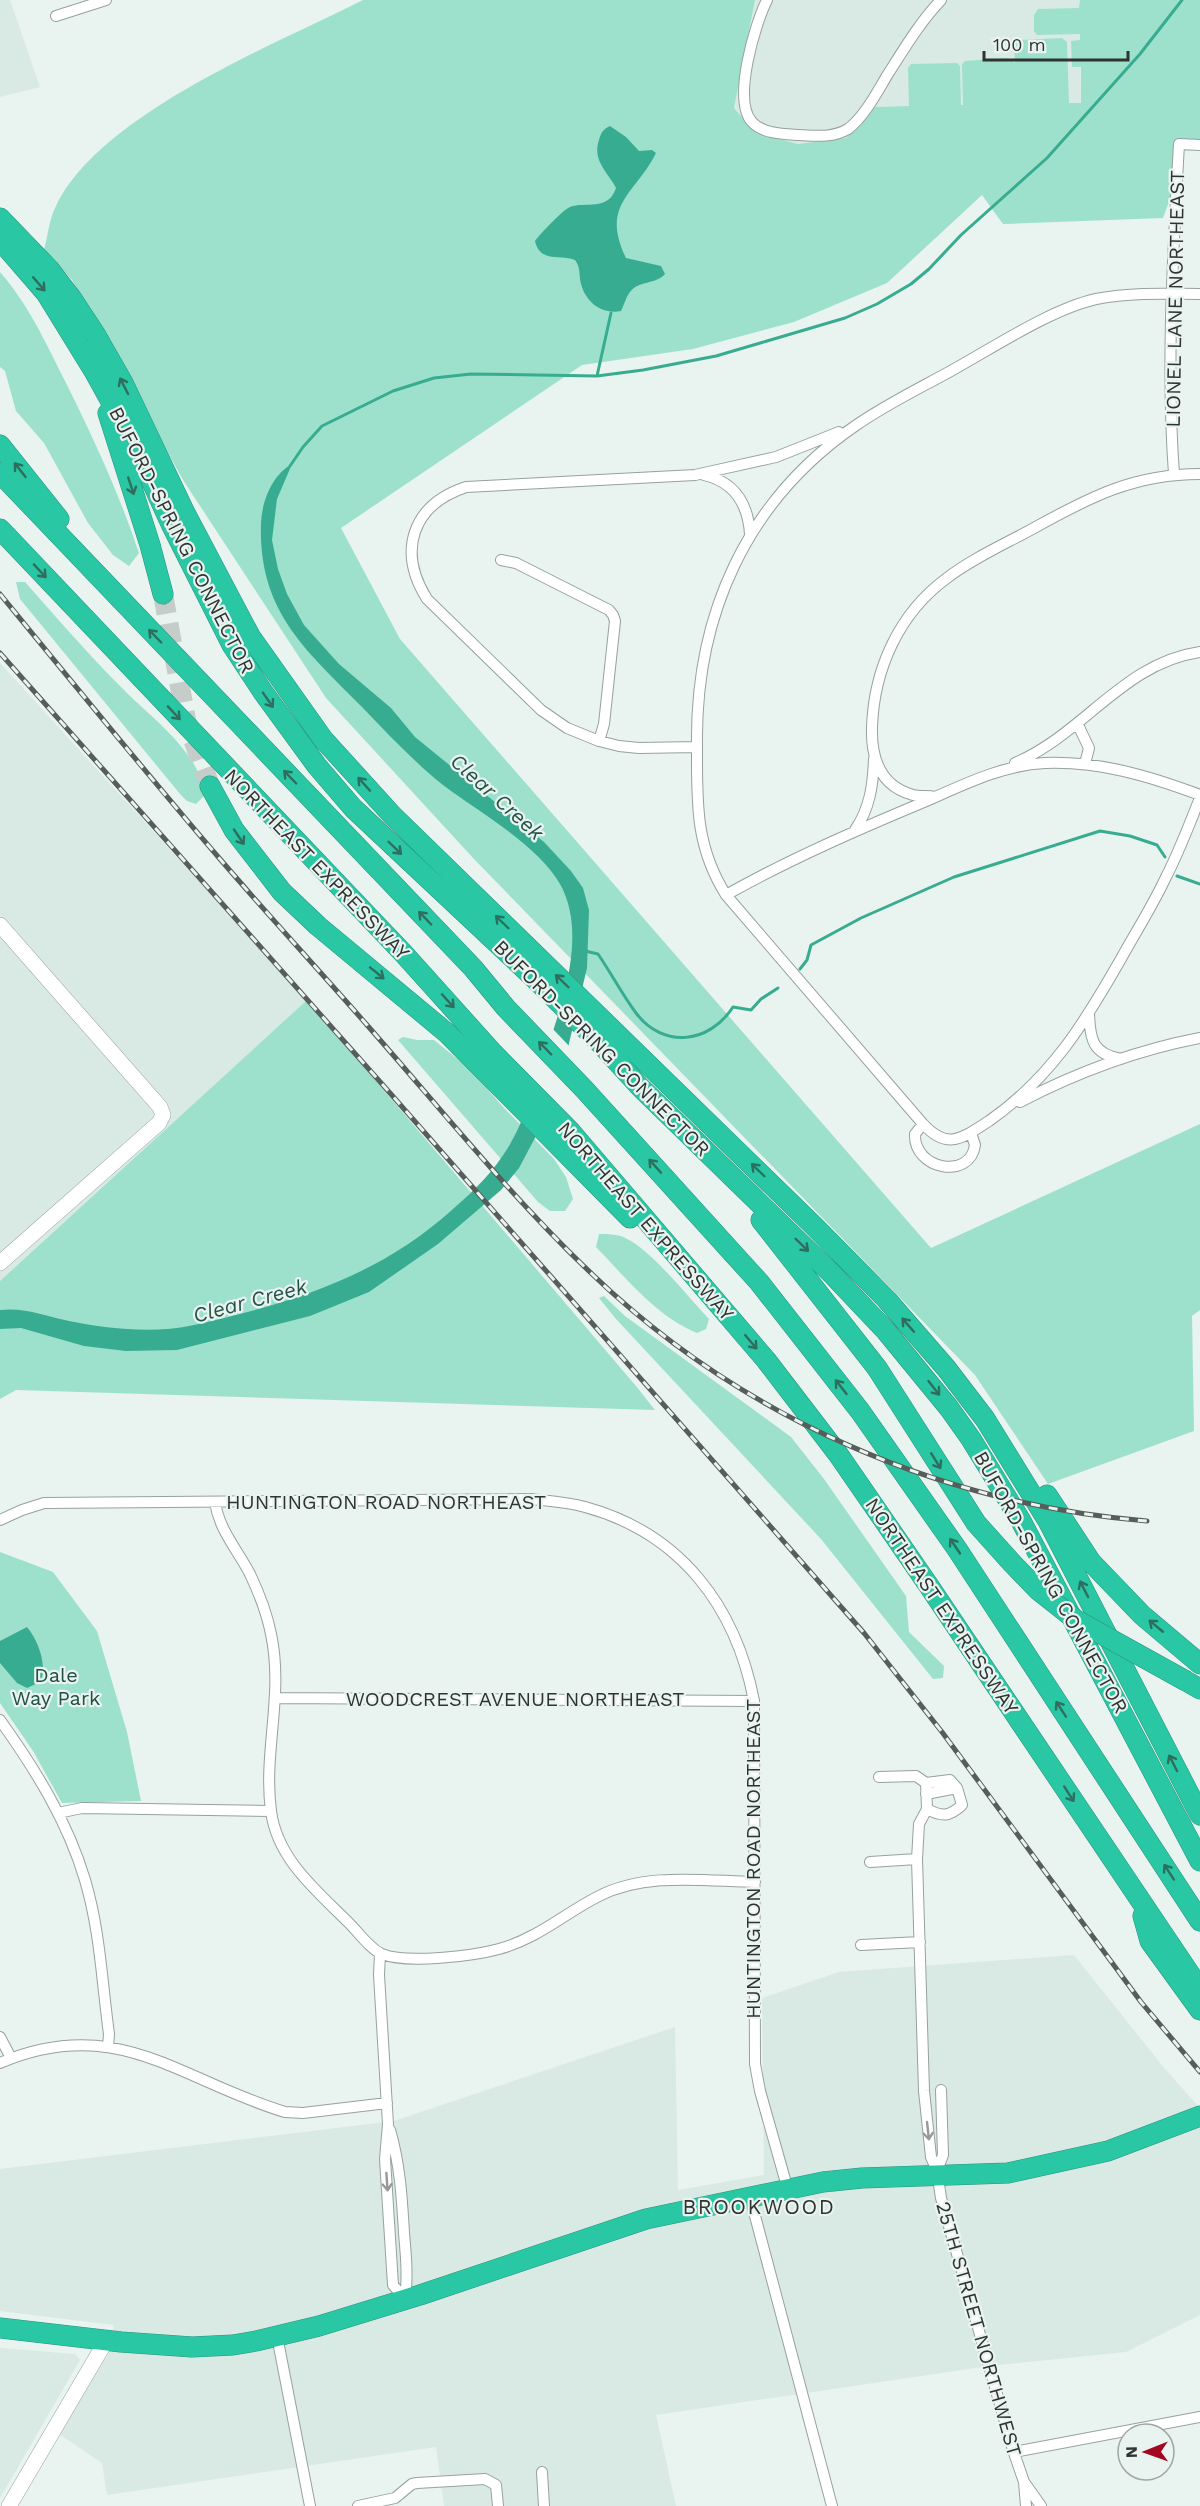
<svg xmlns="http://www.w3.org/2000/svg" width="1200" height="2506" font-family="'Work Sans',sans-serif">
	<rect width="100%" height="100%" fill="#e9f3ef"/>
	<path fill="#d8eae3" d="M 0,0 L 10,0 L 40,87 L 0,97 Z
		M 755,0 L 1080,0 L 1081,103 L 875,107 L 846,138 L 798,144 L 756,133 L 734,108 Z
		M 0,663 L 307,1000 L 0,1281 Z
		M 1074,1955 L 1165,2069 L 1200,2108 L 1200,2315 L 1126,2352 L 989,2366 L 656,2415 L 676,2506 L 444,2506 L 436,2447 L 107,2495 L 102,2463 L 59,2434 L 109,2353 L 114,2325 L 0,2311 L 0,2169 L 394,2121 L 675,2027 L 678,2190 L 764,2175 L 762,1998 L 839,1972 Z
		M 0,2348 L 75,2354 L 80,2360 L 0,2498 Z"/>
	<path fill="#9de1cc" d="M 363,0 L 755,0 L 734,108 L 756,133 L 798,144 L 846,138 L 875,107 L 909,106 L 908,68 L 911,64 L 957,63 L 960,66 L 961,105 L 963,105 L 962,64 L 965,61 L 1008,58 L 1015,63 L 1014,45 L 1019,40 L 1062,38 L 1067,42 L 1069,103 L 1081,103 L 1081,67 L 1072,67 L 1071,41 L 1080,40 L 1080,34 L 1037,35 L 1034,31 L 1034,15 L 1038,9 L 1079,8 L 1080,0 L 1200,0 L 1200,146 L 1176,144 L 1173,191 L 1163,218 L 1003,224 L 982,195 L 887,283 L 794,322 L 693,349 L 582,365 L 341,528 L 400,639 L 931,1248 L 1200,1124 L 1200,1310 L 1192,1316 L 1194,1431 L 1048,1484 L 975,1375 L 474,859 L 326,698 L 183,480 L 72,280 L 44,250 C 48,236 49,219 56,206 C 100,114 274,45 363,0 Z
		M 0,272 C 28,304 45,341 64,379 C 92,435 119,493 139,553 L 129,566 L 113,555 L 88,523 L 44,443 L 16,411 L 5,371 L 0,367 Z
		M 16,582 L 25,582 C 57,618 88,654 122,688 C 149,716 203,754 204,796 L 196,804 L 187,801 L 180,794 L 20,599 Z
		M 307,1000 L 636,1386 L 655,1410 L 16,1390 L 0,1399 L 0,1281 Z
		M 403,1037 L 417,1040 L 434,1040 L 471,1070 L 503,1107 L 554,1159 L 566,1177 L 573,1199 L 565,1211 L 550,1211 L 538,1202 L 398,1040 Z
		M 599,1234 C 608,1234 619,1234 627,1239 C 651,1250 689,1298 709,1319 L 706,1329 L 697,1333 C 656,1316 626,1278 596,1247 Z
		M 604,1296 L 625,1316 L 791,1437 L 824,1479 L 906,1596 L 909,1632 L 944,1666 L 943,1678 L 933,1679 L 821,1539 L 616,1319 L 599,1298 Z
		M 0,1552 L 53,1572 L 97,1631 L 127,1732 L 141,1801 L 62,1803 L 33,1751 L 0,1703 Z"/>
	<path fill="#38ac90" d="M 610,126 L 626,137 L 639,151 L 652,150 L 656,153 C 635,195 600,204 626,258 L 661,266 L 665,274 C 655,285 639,280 630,292 C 626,297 624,305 621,311 C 600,315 583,300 580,279 C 579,271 580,267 575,260 C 559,254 540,263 535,241 C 539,235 564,209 570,207 C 585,201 608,212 616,188 C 607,171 592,161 599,140 C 601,133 603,129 610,126 Z
		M 292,464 L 277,499 L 272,540 L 278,569 L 287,594 L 304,625 L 339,664 L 391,708 L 415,737 L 544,842 L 571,871 L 583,888 L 589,910 L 587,968 L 565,1060 L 536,1136 L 519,1168 L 501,1190 L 438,1244 L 369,1292 L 310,1316 L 177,1350 L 126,1351 L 84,1346 L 21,1328 L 0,1329 L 0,1310 C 25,1307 45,1316 69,1321 C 109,1329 153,1334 194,1325 C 291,1303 378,1277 453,1209 C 475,1190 494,1171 509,1146 C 530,1110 541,1067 554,1028 C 568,985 584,927 560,884 C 538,845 479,812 443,785 C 413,761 388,734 362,707 C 306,650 258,612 261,523 C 262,501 272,475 292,464 Z
		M 27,1627 C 38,1640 48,1666 40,1682 L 27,1688 L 17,1683 L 0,1663 L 0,1641 Z"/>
	<path fill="#e9f3ef" d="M 551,1027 L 571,1048 L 538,1138 L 527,1099 Z"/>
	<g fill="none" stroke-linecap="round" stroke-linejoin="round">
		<path stroke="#38ac90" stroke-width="3" d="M 597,376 L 611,313
			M 290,466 L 303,447 L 322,426 L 393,391 L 434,378 L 471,374 L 597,376 L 643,370 L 716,356 L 767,341 L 845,318 L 877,304 L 911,284 L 929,269 L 961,235 L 1047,158 L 1140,54 L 1182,0
			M 1177,876 L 1200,884
			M 585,951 L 598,954 C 611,973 622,994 636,1013 C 663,1049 709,1044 733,1007 L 751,1010 L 761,999 L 778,988
			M 800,969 L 807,960 L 811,945 L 861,918 L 954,877 L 1100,831 L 1130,836 L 1157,845 L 1165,857"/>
		<path stroke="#c4cdc9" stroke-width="20" stroke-dasharray="20 10" stroke-linecap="butt" d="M 163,594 L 186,720 L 210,786"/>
		<defs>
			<path id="street" d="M 767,0 C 755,24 732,100 752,122 C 763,134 784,134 799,135 C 815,136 833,138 848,129 C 865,116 877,92 888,74 C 904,49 920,22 941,0
				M 56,16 L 106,0
				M 1200,294 C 1165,294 1130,292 1096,299 C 1051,309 991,349 949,372 C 918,389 885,405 855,426 C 746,501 695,616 697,746 C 697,802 695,846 726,895 L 923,1124 C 948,1151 962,1138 989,1121 C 1052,1077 1085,1022 1122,957 C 1137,930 1153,905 1166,877 C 1179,852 1189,825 1200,798
				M 1174,474 C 1166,365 1173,253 1179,144 L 1200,145
				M 704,475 C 735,482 748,504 750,534
				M 501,560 L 516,563 L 609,610 L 613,615 L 615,621 L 604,724 L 599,741
				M 1078,725 L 1089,748 L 1085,764
				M 697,747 L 639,748 L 619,746 L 599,741 L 567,728 L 541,710 L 427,599 C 397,551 412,505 466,487 L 695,475 L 776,457 L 839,432
				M 1015,763 C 1084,734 1123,663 1200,652
				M 935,797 C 928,795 920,797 913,795 C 880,786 871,758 872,727 C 874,669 899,613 947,578 C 973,558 1005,544 1034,528 C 1090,497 1134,474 1200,474
				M 855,830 C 870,808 873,785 874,759
				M 726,895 C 790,859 857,830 924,802 C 963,785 1002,765 1045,763 C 1100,761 1149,776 1200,795
				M 1089,1014 C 1090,1040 1093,1054 1121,1059
				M 1020,1102 C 1076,1073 1137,1050 1200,1038
				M 923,1124 L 915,1134 C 913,1169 970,1181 975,1145 L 971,1133
				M 215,1502 C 219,1530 237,1549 250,1574 C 259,1593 267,1614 271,1634 C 284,1695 263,1752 271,1811 C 277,1859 317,1891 349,1923 C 359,1933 370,1949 382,1954 C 407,1964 473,1956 499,1949 C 537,1939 565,1913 599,1896 C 646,1872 704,1881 755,1882
				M 0,1520 L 22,1510 L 44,1503 L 531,1499 C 549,1501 567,1502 585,1507 C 681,1533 736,1607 754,1701 L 755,2064 L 760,2091 L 788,2190
				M 276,1698 L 754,1701
				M 0,1720 C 35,1769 68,1822 85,1880 C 100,1930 102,1983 109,2034 L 108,2047
				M 879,1777 L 916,1776 L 926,1783
				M 926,1794 L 957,1788 L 950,1780 L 926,1783 L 927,1809 L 919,1824 L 917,1859 L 924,2091 L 931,2157 L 937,2171 L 941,2198 L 1013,2450 L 1024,2482 L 1041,2506
				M 927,1809 C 942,1817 949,1817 962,1805 L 957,1788
				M 58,1813 L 82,1808 L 271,1811
				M 870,1862 L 917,1859
				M 861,1945 L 920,1942
				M 380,1954 L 379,1975 L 388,2124 L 385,2159 L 393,2285 L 405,2299
				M 0,2037 L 11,2058
				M 0,2063 C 117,2013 181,2081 285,2112 L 303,2113 L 387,2103
				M 390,2130 C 400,2164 402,2198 404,2233 C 406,2255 408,2277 405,2299
				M 937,2171 L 943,2155 L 941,2090
				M 750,2197 L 832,2506
				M 277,2336 L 310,2506
				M 1014,2452 L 1200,2417
				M 542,2472 L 544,2506
				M 1024,2482 L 1026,2506
				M 358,2506 L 395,2498 L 412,2484 L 417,2483 L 485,2479 L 496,2485 L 498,2506"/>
			<path id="secondary" d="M 0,925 L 160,1107 L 163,1115 L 159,1123 L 0,1263
				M 9,2506 L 106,2341"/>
			<path id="highway" d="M 0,218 L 49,269 L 72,299 L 95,334 L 123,383 L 185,513 L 250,636 L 323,739 L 392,815 L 815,1227 L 887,1300 L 946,1368 L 985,1419 L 1048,1521 L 1200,1815
				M 0,240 L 46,293 L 94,371 L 136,447 L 171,524 L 232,645 L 263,692 L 317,766 L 353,808 L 532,976 L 598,1041 L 640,1087 L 832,1274 L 886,1331 L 949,1408 L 971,1439 L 1021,1521 L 1200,1861
				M 108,413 L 150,545 L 163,594
				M 0,445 L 59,519
				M 0,473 L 473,968 L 506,1008 L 584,1089 L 759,1282 L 860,1411 L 957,1549 L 1200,1921
				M 0,529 L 404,954 L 493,1053 L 571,1132 L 766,1360 L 838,1454 L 929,1586 L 1200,1989
				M 210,786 L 234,830 L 282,892 L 318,926 L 448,1034 L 630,1218
				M 761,1220 L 877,1368 L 976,1523 L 1011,1562
				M 1047,1495 L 1091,1562 L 1142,1615 L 1200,1664
				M 1186,1681 L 1200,1689
				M 1143,1916 L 1150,1941 L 1200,2010
				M 0,2328 L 121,2342 L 192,2347 L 233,2345 L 256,2341 L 319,2326 L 420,2295 L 646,2219 L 823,2182 L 862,2178 L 1008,2173 L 1108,2151 L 1200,2116"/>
		</defs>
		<use href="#street" stroke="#97a19d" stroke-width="12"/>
		<use href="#secondary" stroke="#97a19d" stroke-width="16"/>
		<use href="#highway" stroke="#2c937c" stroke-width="21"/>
		<use href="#street" stroke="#fff" stroke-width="10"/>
		<use href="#secondary" stroke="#fff" stroke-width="15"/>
		<use href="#highway" stroke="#2ac7a4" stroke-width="20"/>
		<defs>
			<path id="rail" d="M 0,594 C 73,683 145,772 220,859 C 268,915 318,969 367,1025 C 440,1108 511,1197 592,1274 C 742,1418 940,1504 1147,1521
				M 0,653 L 390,1093 L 864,1633 L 942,1732 L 1141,2002 L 1200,2072"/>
		</defs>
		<use href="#rail" stroke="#575d5a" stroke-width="5"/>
		<use href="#rail" stroke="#e9f3ef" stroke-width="3" stroke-dasharray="9" stroke-linecap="butt"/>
		<defs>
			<path id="highway-bridge" d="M 1011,1562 L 1038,1590 L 1076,1620 L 1186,1681"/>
		</defs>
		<use href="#highway-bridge" stroke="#2c937c" stroke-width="21" stroke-linecap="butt"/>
		<use href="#highway-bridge" stroke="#2ac7a4" stroke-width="20"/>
	</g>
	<defs><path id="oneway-shaft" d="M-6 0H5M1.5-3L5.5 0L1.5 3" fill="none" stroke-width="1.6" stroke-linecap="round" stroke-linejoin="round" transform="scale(1.5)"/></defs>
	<g stroke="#2d6e5f">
		<use href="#oneway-shaft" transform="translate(39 284) rotate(49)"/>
		<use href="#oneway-shaft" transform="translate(124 386) rotate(-117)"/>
		<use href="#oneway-shaft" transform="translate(20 470) rotate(-128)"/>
		<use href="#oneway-shaft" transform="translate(131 486) rotate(72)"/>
		<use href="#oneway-shaft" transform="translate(40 571) rotate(47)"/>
		<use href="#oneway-shaft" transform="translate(155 636) rotate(-134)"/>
		<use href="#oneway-shaft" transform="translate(268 700) rotate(55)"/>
		<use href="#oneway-shaft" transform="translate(174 713) rotate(47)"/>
		<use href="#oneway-shaft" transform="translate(290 777) rotate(-134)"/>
		<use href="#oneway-shaft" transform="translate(364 784) rotate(-132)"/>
		<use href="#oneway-shaft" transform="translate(239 837) rotate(56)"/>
		<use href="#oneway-shaft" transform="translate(395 848) rotate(44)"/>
		<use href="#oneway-shaft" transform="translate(425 918) rotate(-134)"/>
		<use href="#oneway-shaft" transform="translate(502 922) rotate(-136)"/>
		<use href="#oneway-shaft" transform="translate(377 973) rotate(39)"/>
		<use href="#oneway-shaft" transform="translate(562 981) rotate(-136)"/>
		<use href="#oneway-shaft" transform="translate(448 1001) rotate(48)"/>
		<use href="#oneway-shaft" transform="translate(545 1048) rotate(-134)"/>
		<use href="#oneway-shaft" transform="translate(655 1166) rotate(-132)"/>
		<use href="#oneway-shaft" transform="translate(758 1170) rotate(-136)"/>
		<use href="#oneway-shaft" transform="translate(802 1245) rotate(44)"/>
		<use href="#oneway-shaft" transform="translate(908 1325) rotate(-131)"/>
		<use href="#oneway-shaft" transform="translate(751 1342) rotate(50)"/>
		<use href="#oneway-shaft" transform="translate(841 1387) rotate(-128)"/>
		<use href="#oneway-shaft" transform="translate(934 1388) rotate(52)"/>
		<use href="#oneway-shaft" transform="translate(936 1461) rotate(58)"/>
		<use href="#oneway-shaft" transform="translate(955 1546) rotate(-124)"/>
		<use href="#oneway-shaft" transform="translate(1084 1589) rotate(-117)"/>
		<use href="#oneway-shaft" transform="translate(1156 1626) rotate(-140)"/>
		<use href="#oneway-shaft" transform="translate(1061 1709) rotate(-123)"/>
		<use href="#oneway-shaft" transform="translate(1173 1763) rotate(-117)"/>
		<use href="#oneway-shaft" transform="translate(1069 1794) rotate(57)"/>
		<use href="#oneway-shaft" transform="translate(1169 1872) rotate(-123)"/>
	</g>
	<g stroke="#979998">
		<use href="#oneway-shaft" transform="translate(928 2131) rotate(84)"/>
		<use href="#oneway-shaft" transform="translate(387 2182) rotate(86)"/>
	</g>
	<g text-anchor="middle" stroke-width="4.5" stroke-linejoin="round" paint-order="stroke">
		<g font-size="20" fill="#2f3331" stroke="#e9f3ef">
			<text transform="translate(1175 299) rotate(-89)" y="7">LIONEL LANE NORTHEAST</text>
			<text transform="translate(182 540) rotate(63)" y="7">BUFORD-SPRING CONNECTOR</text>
			<text transform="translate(317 864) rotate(46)" y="7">NORTHEAST EXPRESSWAY</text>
			<text transform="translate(602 1048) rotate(45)" y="7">BUFORD-SPRING CONNECTOR</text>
			<text transform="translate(646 1221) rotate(49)" y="7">NORTHEAST EXPRESSWAY</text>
			<text x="386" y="1509">HUNTINGTON ROAD NORTHEAST</text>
			<text transform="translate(1051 1582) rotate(61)" y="7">BUFORD-SPRING CONNECTOR</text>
			<text transform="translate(942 1606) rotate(56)" y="7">NORTHEAST EXPRESSWAY</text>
			<text x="515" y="1706">WOODCREST AVENUE NORTHEAST</text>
			<text transform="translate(753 1859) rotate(-90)" y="7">HUNTINGTON ROAD NORTHEAST</text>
			<text transform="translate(979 2329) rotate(74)" y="7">25TH STREET NORTHWEST</text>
		</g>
		<g font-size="20" fill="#205043" stroke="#e9f3ef">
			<text x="56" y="1682">Dale<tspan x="56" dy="23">Way Park</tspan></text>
		</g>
		<g font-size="21" font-style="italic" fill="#255447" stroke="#e9f3ef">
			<text transform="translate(497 797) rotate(42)" y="7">Clear Creek</text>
			<text transform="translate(250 1301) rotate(-15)" y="7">Clear Creek</text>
		</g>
		<g font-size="21" letter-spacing="1.5" fill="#2f3331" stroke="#e9f3ef">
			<text x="759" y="2214">BROOKWOOD</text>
		</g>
	</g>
	<g transform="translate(1146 2452) rotate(269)"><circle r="28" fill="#e9f3ef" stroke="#9fa6a3" stroke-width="1.5"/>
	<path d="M0-4.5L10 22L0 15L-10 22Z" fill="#a40821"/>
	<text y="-9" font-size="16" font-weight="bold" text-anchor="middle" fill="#2f3331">N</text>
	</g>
	<path d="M984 51v9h144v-9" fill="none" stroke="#2f3331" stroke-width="3"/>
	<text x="993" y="51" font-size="18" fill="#2f3331" stroke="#e9f3ef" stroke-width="4.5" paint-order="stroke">100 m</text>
</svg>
